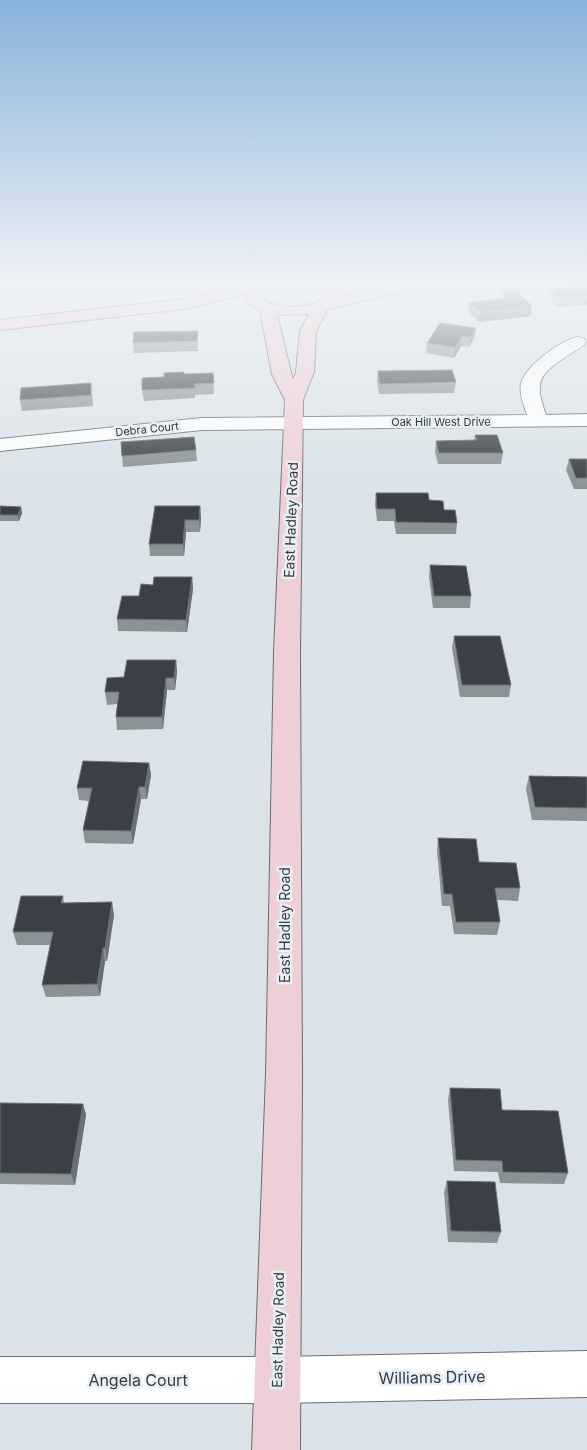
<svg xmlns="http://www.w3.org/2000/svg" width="587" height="1450" font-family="Inter,sans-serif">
	<rect width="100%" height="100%" fill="#dbe3e8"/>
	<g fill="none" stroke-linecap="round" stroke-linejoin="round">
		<defs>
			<path id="street" d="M 577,337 L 583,338 L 586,342 C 582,348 576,350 570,354 C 540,374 533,379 546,415 L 587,414 L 587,426 L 202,430 L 0,451 L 0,439 L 202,418 L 527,415 C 524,406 519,394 521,384 C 525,366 560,341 577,337 Z
				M 587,1351 L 587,1397 L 277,1403 L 0,1403 L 0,1357 L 277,1357 Z"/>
			<path id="secondary" d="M 240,286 L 267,286 L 260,294 C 269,312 316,310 327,294 L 320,286 L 336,286 L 343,294 L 342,296 L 388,286 L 416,286 L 414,289 L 328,309 L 316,331 L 314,372 L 303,400 L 300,652 L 302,1074 L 300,1450 L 252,1450 L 266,1074 L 274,652 L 285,400 L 272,374 L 260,310 L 250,304 L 245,294 L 185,309 L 0,330 L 0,320 L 185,299 ZM 309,314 L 300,331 L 296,372 L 293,380 L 277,315 Z"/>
		</defs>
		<use href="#street" stroke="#696f74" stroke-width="2"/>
		<use href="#secondary" stroke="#696f74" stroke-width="2"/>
		<use href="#street" fill="#fff" fill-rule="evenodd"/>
		<use href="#secondary" fill="#efcfd7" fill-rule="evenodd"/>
	</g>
	<path fill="#8a9296" d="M 587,287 L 587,305 L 556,307 L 550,298 L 551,288 Z
		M 502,292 L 532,306 L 531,316 L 479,322 L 468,312 L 469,303 L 502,298 Z
		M 476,328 L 474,338 L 469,347 L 461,346 L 454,358 L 426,353 L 427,343 Z
		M 198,331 L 198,351 L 134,353 L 133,343 Z
		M 378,371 L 456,382 L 454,393 L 379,394 L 377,381 Z
		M 213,373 L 214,394 L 195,395 L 195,398 L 144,401 L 142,390 L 164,377 L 184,374 Z
		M 92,394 L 93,406 L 22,411 L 20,400 Z
		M 475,435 L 503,453 L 501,464 L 438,464 L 435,452 L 436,441 L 474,440 Z
		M 121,442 L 196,450 L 197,461 L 123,467 Z
		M 569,459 L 587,459 L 587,489 L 574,489 L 566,470 Z
		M 376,493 L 429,500 L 444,510 L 457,523 L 456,534 L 396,534 L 394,521 L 377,521 L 375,504 Z
		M 0,506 L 21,507 L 22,513 L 19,521 L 0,521 Z
		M 200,506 L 201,518 L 200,532 L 186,532 L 184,556 L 150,556 L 149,544 Z
		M 430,565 L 471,596 L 470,608 L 433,608 L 429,577 Z
		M 192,577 L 193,589 L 187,632 L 118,631 L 117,619 L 153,585 Z
		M 454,636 L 511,685 L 509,697 L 460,697 L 452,648 Z
		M 176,660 L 177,672 L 175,690 L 167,690 L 163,729 L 117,730 L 116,717 L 117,704 L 107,705 L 105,692 L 124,677 Z
		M 149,763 L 151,775 L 147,799 L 141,799 L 133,844 L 85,843 L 83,830 L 89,801 L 79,800 L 77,788 Z
		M 529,776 L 587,777 L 587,821 L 532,820 L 526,789 Z
		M 438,838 L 479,862 L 520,888 L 518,901 L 497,900 L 500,922 L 497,935 L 454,934 L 450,906 L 442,906 L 437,851 Z
		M 63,896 L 64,903 L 114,915 L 107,961 L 105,961 L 100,996 L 46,997 L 42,985 L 50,945 L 17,945 L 13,932 Z
		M 450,1088 L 502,1110 L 568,1173 L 564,1184 L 500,1183 L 498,1172 L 454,1171 L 448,1100 Z
		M 0,1103 L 83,1104 L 86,1115 L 75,1185 L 0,1184 Z
		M 447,1181 L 501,1232 L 497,1243 L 448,1242 L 444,1192 Z"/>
	<path fill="#6a7176" d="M 532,306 L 531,316 L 479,322 L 480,312 Z
		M 476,328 L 474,338 L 469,347 L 470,337 Z
		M 462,336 L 461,346 L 454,358 L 455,347 Z
		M 200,506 L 201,518 L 200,532 L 199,520 Z
		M 21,507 L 22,513 L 19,521 L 18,515 Z
		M 185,520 L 186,532 L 184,556 L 183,544 Z
		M 192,577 L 193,589 L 187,632 L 186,620 Z
		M 176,660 L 177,672 L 175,690 L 174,678 Z
		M 166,678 L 167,690 L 163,729 L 162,717 Z
		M 149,763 L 151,775 L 147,799 L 145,787 Z
		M 139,787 L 141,799 L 133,844 L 131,831 Z
		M 112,902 L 114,915 L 107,961 L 105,948 Z
		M 103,948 L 105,961 L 100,996 L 97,984 Z
		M 83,1104 L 86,1115 L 75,1185 L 71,1174 Z"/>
	<path fill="#3a4045" stroke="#6a7176" d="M 587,287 L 587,296 L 558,297 L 551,288 Z
		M 516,290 L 532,306 L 480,312 L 469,303 L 508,297 L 502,292 Z
		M 440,323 L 476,328 L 470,337 L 462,336 L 455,347 L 427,343 Z
		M 198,331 L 197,341 L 133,343 L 134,332 Z
		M 452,370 L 456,382 L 380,384 L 378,371 Z
		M 184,372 L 184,374 L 213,373 L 214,383 L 194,384 L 195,388 L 142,390 L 142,378 L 164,377 L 164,373 Z
		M 91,383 L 91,395 L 20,400 L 21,388 Z
		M 475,435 L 497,435 L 503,453 L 439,453 L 436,441 L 477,440 Z
		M 194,437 L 196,450 L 122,456 L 121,442 Z
		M 569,459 L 587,459 L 587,478 L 576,478 Z
		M 376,493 L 428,493 L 429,500 L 443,501 L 444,510 L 455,510 L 457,523 L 396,522 L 395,509 L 377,509 Z
		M 0,506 L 21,507 L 18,515 L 0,515 Z
		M 155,506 L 200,506 L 199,520 L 185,520 L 183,544 L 149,544 Z
		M 430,565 L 466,566 L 471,596 L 434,596 Z
		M 154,577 L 192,577 L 186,620 L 117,619 L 122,596 L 139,596 L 141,584 L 153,585 Z
		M 454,636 L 500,636 L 511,685 L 462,685 Z
		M 127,660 L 176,660 L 174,678 L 166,678 L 162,717 L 116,717 L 119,692 L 105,692 L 107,678 L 124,677 Z
		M 83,761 L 149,763 L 145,787 L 139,787 L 131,831 L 83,830 L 92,788 L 77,788 Z
		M 529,776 L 587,777 L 587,808 L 535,807 Z
		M 438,838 L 476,839 L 479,862 L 516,863 L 520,888 L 495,888 L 500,922 L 456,922 L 452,894 L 444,894 Z
		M 21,896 L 63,896 L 61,903 L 112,902 L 105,948 L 103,948 L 97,984 L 42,985 L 53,932 L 13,932 Z
		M 450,1088 L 500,1089 L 502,1110 L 558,1111 L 568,1173 L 503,1172 L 502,1161 L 456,1160 Z
		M 0,1103 L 83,1104 L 71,1174 L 0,1173 Z
		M 447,1181 L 495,1182 L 501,1232 L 451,1231 Z"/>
	<linearGradient id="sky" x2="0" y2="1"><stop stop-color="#87b2da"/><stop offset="0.58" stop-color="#eff2f5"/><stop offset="1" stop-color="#eff2f5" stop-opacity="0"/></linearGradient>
	<rect width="587" height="489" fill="url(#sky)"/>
	<g text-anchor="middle" stroke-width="5" stroke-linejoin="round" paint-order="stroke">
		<g font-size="11" fill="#383b3d" stroke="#e8f0f6">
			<text x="441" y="426">Oak Hill West Drive</text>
			<text transform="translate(147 429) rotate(-6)" y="4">Debra Court</text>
		</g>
		<g font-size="14" fill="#383b3d" stroke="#e8f0f6">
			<text transform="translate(291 520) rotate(-88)" y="5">East Hadley Road</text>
			<text transform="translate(285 925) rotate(-90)" y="5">East Hadley Road</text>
			<text transform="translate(278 1330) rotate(-89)" y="5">East Hadley Road</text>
		</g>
		<g font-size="16" fill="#383b3d" stroke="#e8f0f6">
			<text transform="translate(432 1377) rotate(-1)" y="6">Williams Drive</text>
			<text x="138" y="1386">Angela Court</text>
		</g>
	</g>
</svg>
